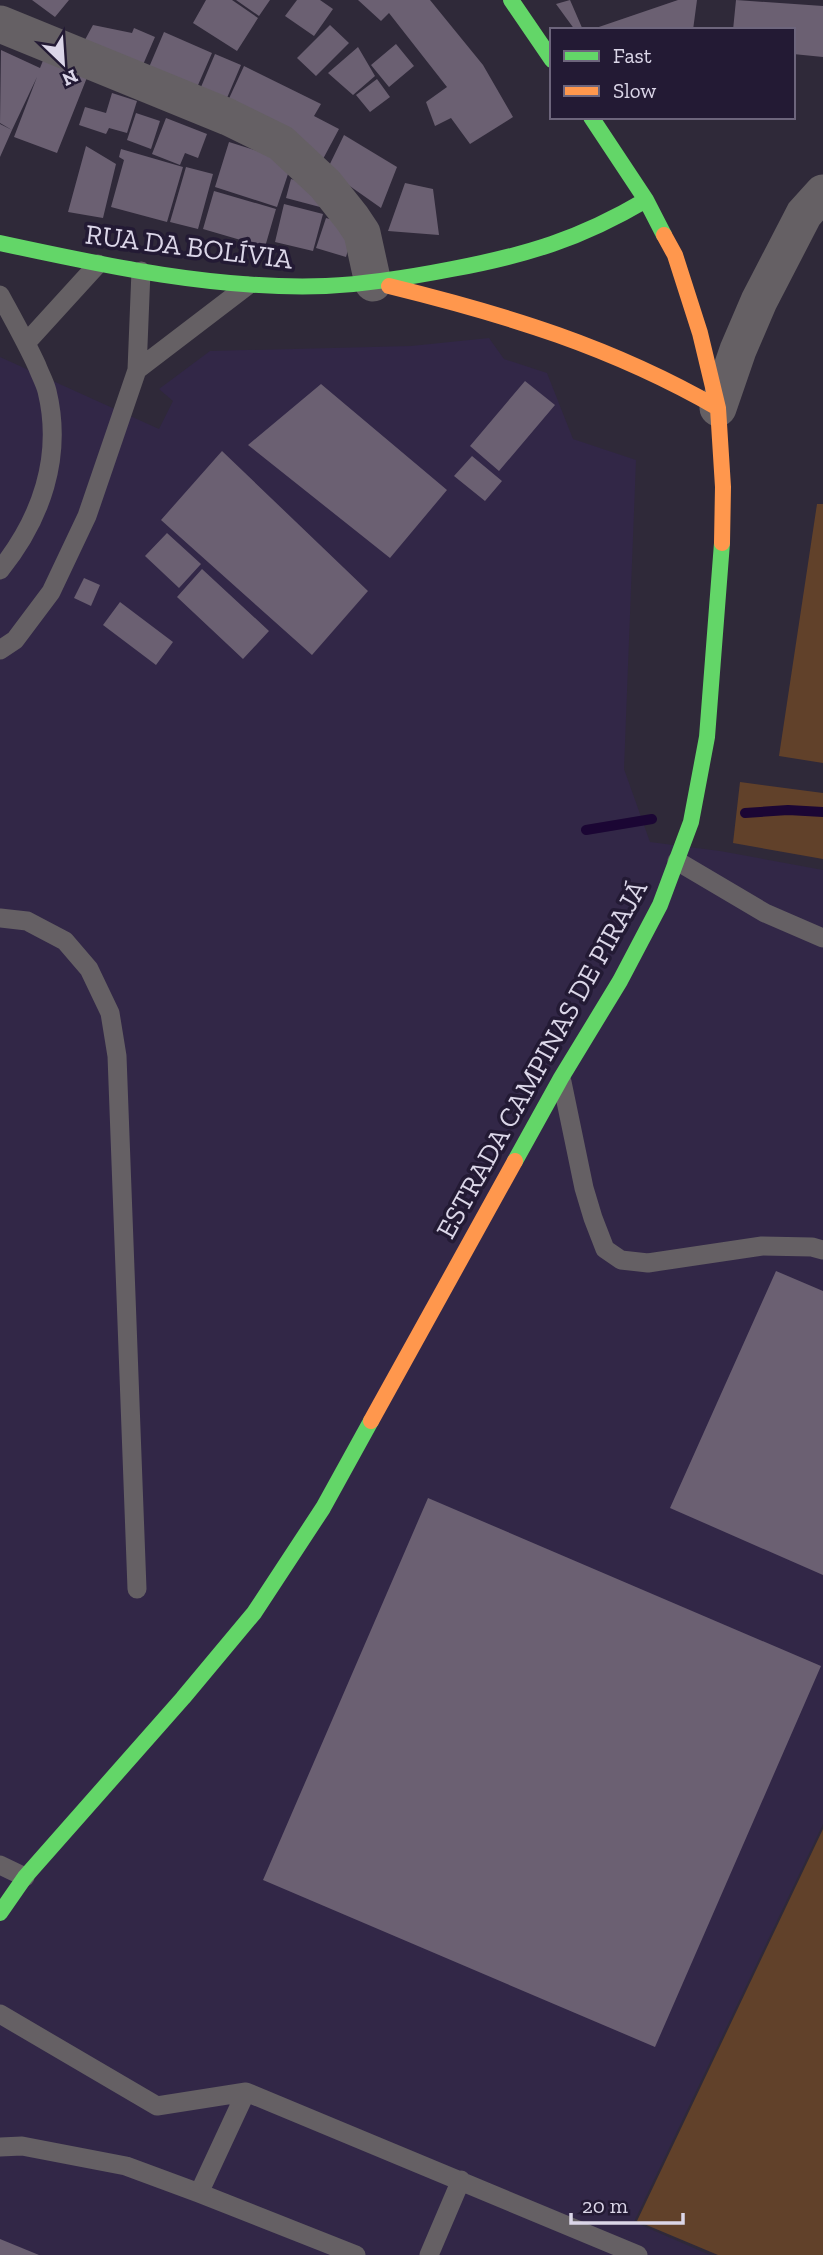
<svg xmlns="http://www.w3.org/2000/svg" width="823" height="2255" font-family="'Zilla Slab',serif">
	<rect width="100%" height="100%" fill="#2f2939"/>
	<path fill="#322747" d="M 489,338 L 504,359 L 547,373 L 573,439 L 636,460 L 624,769 L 650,842 L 720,851 L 823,870 L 823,1824 L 634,2222 L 710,2255 L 0,2255 L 0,357 L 159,429 L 173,401 L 159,389 L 210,351 L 411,346 Z"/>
	<path fill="#61412a" d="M 817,504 L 823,504 L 823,763 L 779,756 Z
		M 740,782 L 823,793 L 823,859 L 733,843 Z
		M 823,1829 L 823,2255 L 718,2255 L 637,2221 Z"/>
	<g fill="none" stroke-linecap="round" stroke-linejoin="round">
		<path stroke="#1b0634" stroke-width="10" d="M 745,813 L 788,810 L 823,812
			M 586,830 L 652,819"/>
	</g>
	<path fill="#6b6072" d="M 32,0 L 69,0 L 55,17 Z
		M 206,0 L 232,0 L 258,18 L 237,51 L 193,23 Z
		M 236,0 L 270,0 L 259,16 Z
		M 297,0 L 320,0 L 333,9 L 314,36 L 285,16 Z
		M 358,0 L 430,0 L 483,65 L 513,117 L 470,144 L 451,118 L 435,126 L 426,102 L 447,87 L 389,13 L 381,21 Z
		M 570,0 L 583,30 L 575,30 L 556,4 Z
		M 678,0 L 697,0 L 693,30 L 590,30 Z
		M 736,0 L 823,6 L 823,57 L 793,54 L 793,30 L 733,30 Z
		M 93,25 L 132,33 L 134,28 L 155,37 L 139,74 L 80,49 Z
		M 330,25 L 349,43 L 316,76 L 297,58 Z
		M 164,32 L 212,53 L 195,92 L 147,72 Z
		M 396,44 L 414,66 L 389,87 L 371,65 Z
		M 358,47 L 375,76 L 353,95 L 328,73 Z
		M 1,50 L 40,68 L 44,58 L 88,75 L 57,153 L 14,137 L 37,77 L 12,130 L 0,123 Z
		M 215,54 L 241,65 L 224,105 L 198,94 Z
		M 244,66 L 321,104 L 314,116 L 339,129 L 323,159 L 226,105 Z
		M 377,79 L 390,97 L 370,112 L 356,95 Z
		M 112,93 L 137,101 L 127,133 L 109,128 L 106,134 L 79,125 L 85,107 L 106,113 Z
		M 136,113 L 160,121 L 151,149 L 127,140 Z
		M 166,118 L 207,134 L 198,158 L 185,153 L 180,165 L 152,154 Z
		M 0,124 L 12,130 L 0,157 Z
		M 344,135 L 397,167 L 381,208 L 327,170 Z
		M 229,142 L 292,162 L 277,207 L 215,187 Z
		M 86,146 L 116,164 L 103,218 L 68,212 Z
		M 121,149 L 183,167 L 167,222 L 111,207 L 124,160 L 119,157 Z
		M 186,167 L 213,174 L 198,229 L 170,222 Z
		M 291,179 L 325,188 L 320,207 L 286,198 Z
		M 405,183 L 433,189 L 439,235 L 388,231 Z
		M 214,191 L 276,209 L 265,247 L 203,229 Z
		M 284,204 L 323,214 L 313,251 L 275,242 Z
		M 326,218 L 355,226 L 346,257 L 316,248 Z
		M 525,381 L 555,405 L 499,471 L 470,446 Z
		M 321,384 L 447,490 L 390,558 L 248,445 Z
		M 222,451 L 368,591 L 312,655 L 161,520 Z
		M 472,456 L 502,481 L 485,501 L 454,476 Z
		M 167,533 L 201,564 L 179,588 L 145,556 Z
		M 202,569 L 269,631 L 243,659 L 177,597 Z
		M 84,578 L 100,585 L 91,606 L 74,598 Z
		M 120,602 L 173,642 L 156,665 L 103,625 Z
		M 776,1271 L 823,1291 L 823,1575 L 670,1508 Z
		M 428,1498 L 821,1666 L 655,2047 L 263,1880 Z
		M 0,2239 L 39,2255 L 0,2255 Z"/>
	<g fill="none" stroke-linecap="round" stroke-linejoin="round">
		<path stroke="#656064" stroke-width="19" d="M 0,295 C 13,319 26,342 37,366 C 40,374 45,383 47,391 C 63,457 41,519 0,570
			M 26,343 L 98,264
			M 137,370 L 247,286
			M 0,650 L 15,640 L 51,592 L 87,516 L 137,370 L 141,271
			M 677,861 L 765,913 L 823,938
			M 0,918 L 27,921 L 65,941 L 89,969 L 110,1013 L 117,1056 L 137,1589
			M 562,1082 L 584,1188 L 593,1218 L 605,1249 L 621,1260 L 648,1263 L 762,1246 L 812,1247 L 823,1250
			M 0,1865 L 25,1877
			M 0,2014 L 157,2106 L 246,2092 L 638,2255
			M 0,2147 L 22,2146 L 126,2166 L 199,2193 L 356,2255
			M 199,2193 L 246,2092
			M 429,2255 L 461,2180"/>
		<path stroke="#656064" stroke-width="37" d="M 0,24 L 228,117 L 281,143 L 325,184 L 352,218 L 362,233 L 373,283
			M 718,408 L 738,350 L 759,301 L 804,214 L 823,193"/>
		<path stroke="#63d668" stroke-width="16" d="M 511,0 L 552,60
			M 591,117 L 646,200 L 664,235
			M 0,243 C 106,266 217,290 326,286 C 368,284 411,277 452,269 C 527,255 580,239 646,200
			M 515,1161 L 561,1078 L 620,981 L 660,905 L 691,822 L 707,737 L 722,543
			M 0,1913 L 25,1877 L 183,1698 L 254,1613 L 323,1508 L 371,1421"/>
		<path stroke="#ff974d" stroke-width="16" d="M 664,235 L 675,255 L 700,333 L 718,408 L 723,487 L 722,543
			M 389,286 C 507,315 612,347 718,408
			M 371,1421 L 515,1161"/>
	</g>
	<g text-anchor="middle" stroke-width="7" stroke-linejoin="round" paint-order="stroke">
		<g font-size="28" fill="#dbd6e8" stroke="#231a34">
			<text transform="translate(189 246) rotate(7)" y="10">RUA DA BOLÍVIA</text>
			<text transform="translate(541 1059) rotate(-61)" y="10">ESTRADA CAMPINAS DE PIRAJÁ</text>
		</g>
	</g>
	<rect x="550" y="28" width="245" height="91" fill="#231a34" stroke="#6d657c" stroke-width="2"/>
	<rect x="564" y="51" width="35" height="10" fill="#63d668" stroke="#6d657c" stroke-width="2"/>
	<text x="613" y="63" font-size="21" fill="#dbd6e8">Fast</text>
	<rect x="564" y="86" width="35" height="10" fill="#ff974d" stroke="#6d657c" stroke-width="2"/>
	<text x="613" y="98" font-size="21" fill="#dbd6e8">Slow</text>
	<g transform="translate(63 63) rotate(155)" stroke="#231a34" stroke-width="5" paint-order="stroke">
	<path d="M0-5L12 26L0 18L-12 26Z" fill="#dbd6e8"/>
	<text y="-10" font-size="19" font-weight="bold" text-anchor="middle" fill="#dbd6e8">N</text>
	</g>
	<path d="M571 2213v10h112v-10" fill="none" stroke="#dbd6e8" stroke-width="3.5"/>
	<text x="582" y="2213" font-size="21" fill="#dbd6e8" stroke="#231a34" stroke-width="5" paint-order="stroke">20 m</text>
</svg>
